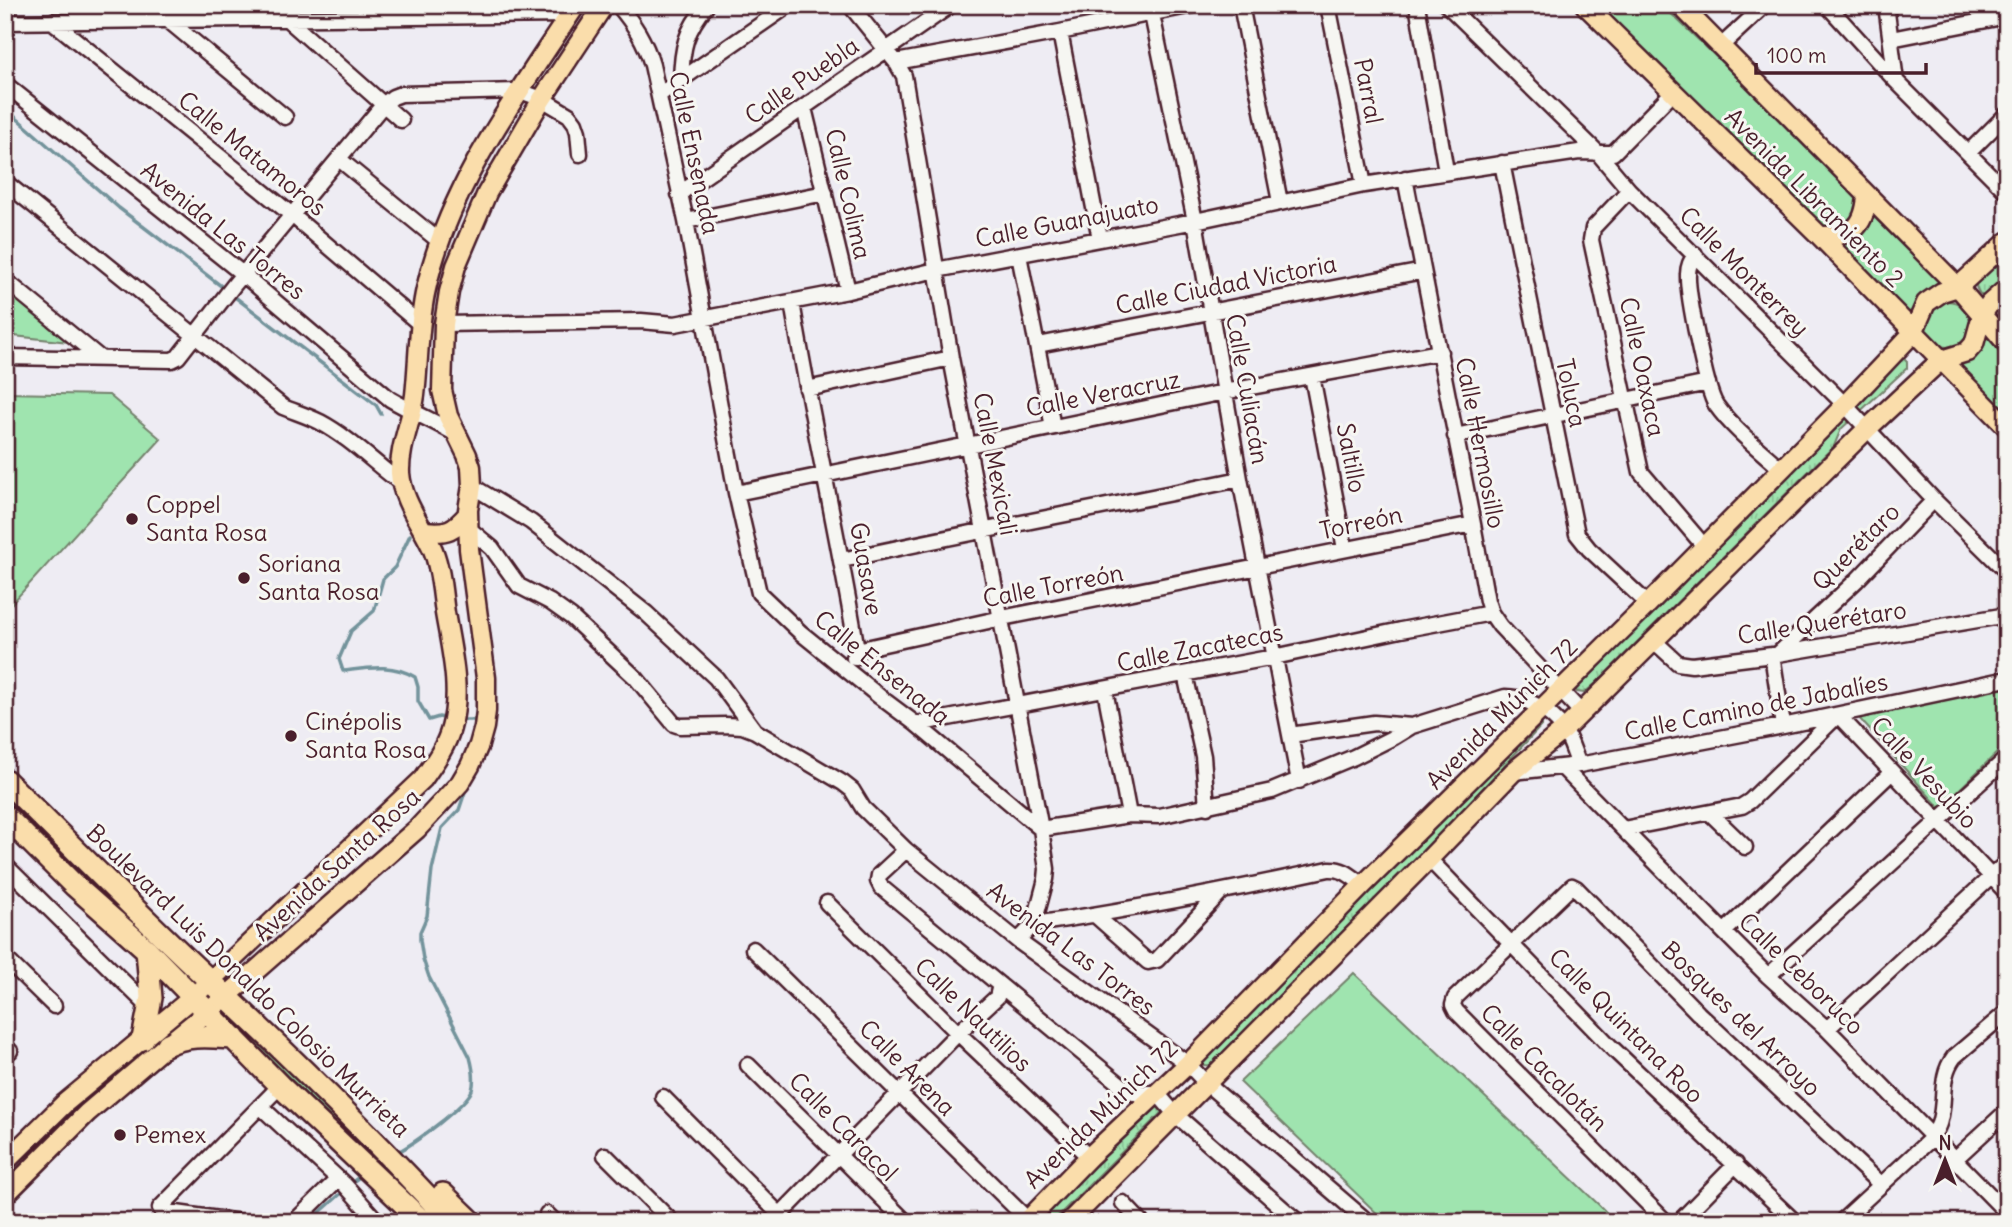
<svg xmlns="http://www.w3.org/2000/svg" width="2012" height="1227" font-family="Delius,sans-serif">
	<defs>
		<pattern id="grass-tufts" width="24" height="20" patternUnits="userSpaceOnUse" patternTransform="scale(1.75)"><rect width="24" height="20" fill="#9fe4af"/><path d="M3 7l-1-3M5 7V3M7 7l1-3M15 17l-1-3M17 17v-4M19 17l1-3" fill="none" stroke="#8ac397"/></pattern>
	</defs>
	<rect width="100%" height="100%" fill="#eeecf3"/>
	<filter id="ink" filterUnits="userSpaceOnUse"><feTurbulence type="fractalNoise" baseFrequency=".0143" numOctaves="2"/><feDisplacementMap in="SourceGraphic" scale="14" xChannelSelector="R" yChannelSelector="G"/><feConvolveMatrix kernelMatrix="1 2 1 2 8 2 1 2 1" color-interpolation-filters="sRGB"/></filter>
	<g filter="url(#ink)">
		<path fill="url(#grass-tufts)" stroke="#74826d" stroke-width="2" d="M 2007,248 L 2007,277 L 1985,298 C 1960,281 1993,261 2007,248 Z
			M 1902,357 L 1907,362 L 1907,368 L 1841,429 L 1834,446 L 1596,683 L 1584,693 L 1577,692 L 1575,688 Z
			M 1542,719 L 1542,725 L 1467,805 L 1457,818 L 1454,827 L 1213,1066 L 1204,1065 L 1202,1063 L 1203,1053 Z
			M 1154,1100 L 1164,1110 L 1052,1222 L 1027,1222 Z"/>
		<path fill="#9fe4af" stroke="#74826d" stroke-width="2" d="M 1592,5 L 1662,5 L 1854,189 L 1859,204 L 1857,212 L 1849,222 L 1829,228 L 1813,223 Z
			M 1872,215 L 1942,285 L 1906,315 L 1838,245 Z
			M 5,288 L 79,343 L 5,335 Z
			M1924 324a23 23 0 1 1 46 0a23 23 0 1 1-46 0Z
			M 1989,336 L 2007,355 L 2007,408 L 2002,418 L 1954,364 Z
			M 5,393 L 109,395 L 161,439 L 5,611 Z
			M 2007,687 L 2007,743 L 1940,808 L 1859,718 Z
			M 5,790 L 123,909 L 161,950 L 91,889 L 20,821 L 5,801 Z
			M 1354,973 L 1598,1204 L 1616,1222 L 1386,1222 L 1240,1082 Z
			M 224,1007 L 445,1222 L 433,1222 L 220,1008 Z"/>
		<g fill="none" stroke-linecap="round" stroke-linejoin="round">
			<path stroke="#73939b" stroke-width="3.5" d="M 5,108 L 119,208 L 225,289
				M 231,294 L 376,405 L 381,414
				M 410,535 L 395,567 L 383,579 L 374,611 L 351,631 L 339,659 L 343,671 C 369,668 391,663 415,677 L 418,687 L 418,701 L 429,720 L 439,717 L 449,719
				M 460,720 L 476,720 L 476,724
				M 396,1153 C 412,1145 466,1106 472,1090 C 475,1080 473,1068 470,1057 L 429,977 L 423,959 L 420,940 L 420,932 L 427,916 L 432,870 L 442,828 L 459,810 L 467,786
				M 350,1184 L 363,1174
				M 30,1222 C 57,1205 103,1218 133,1222
				M 309,1222 L 345,1190"/>
			<defs>
				<path id="minor" d="M 618,5 C 634,24 645,41 652,65 L 686,221 L 736,493 L 759,593 L 801,633 L 880,697 L 916,724 L 1041,829 L 1129,815 L 1159,816 L 1272,791 L 1354,757 L 1394,737 L 1412,726 L 1505,697 C 1528,697 1550,711 1563,728 C 1570,738 1574,753 1579,765
					M 850,5 L 896,62 L 904,76 L 951,358 L 1041,829 L 1047,869 L 1046,879 L 1034,924 L 1018,941
					M 1150,5 L 1195,221 L 1240,479 L 1299,781
					M 1241,5 L 1280,202
					M 1328,5 L 1364,185
					M 1417,5 L 1446,171
					M 1447,5 L 1598,153 L 1629,190 L 1845,405 L 1934,500 L 2007,572
					M 1827,5 L 1896,81 L 2007,192
					M 1886,5 L 1896,81
					M 288,20 L 401,120
					M 52,21 L 292,215 L 421,325
					M 169,21 L 285,117
					M 5,22 L 570,15
					M 1060,32 L 1100,239
					M 1891,39 L 2007,16
					M 1721,46 L 1765,5
					M 896,62 L 1060,32 L 1193,5
					M 681,80 C 682,48 685,31 707,5
					M 5,84 L 244,275 L 390,399 C 412,412 434,421 456,434
					M 659,95 L 789,5
					M 804,108 L 848,291
					M 1968,153 L 2007,114
					M 339,159 L 439,241
					M 1502,163 L 1577,534 L 1589,549 L 1648,604
					M 1405,178 L 1473,524 L 1487,601 L 1491,613 L 1500,626 L 1581,712
					M 5,182 L 283,407 C 295,412 308,416 320,422 C 350,438 374,463 401,483
					M 1629,190 L 1593,228 L 1591,240 L 1641,472 L 1704,546
					M 679,194 L 951,5
					M 686,221 L 825,193
					M 1695,254 C 1691,261 1688,266 1688,274 C 1687,293 1706,390 1716,405 C 1733,429 1759,449 1781,469
					M 1019,255 L 1053,427
					M 5,280 L 100,358
					M 792,302 C 811,418 838,534 857,650 L 854,658
					M 444,324 L 641,321 L 675,324 L 848,291 L 936,270 L 1195,221 L 1364,185 L 1579,152 L 1613,153 L 1672,93
					M 1038,345 L 1423,271
					M 5,357 L 172,360 L 178,357 L 234,285 L 383,105 L 393,97 L 401,94 L 520,91 L 542,99 L 569,115 L 575,123 L 578,132 L 580,154
					M 1312,376 L 1345,549
					M 807,389 L 951,358
					M 1455,436 L 1708,383
					M 472,486 L 531,522 L 646,613 L 716,678 L 755,731
					M 736,493 L 1224,392 L 1440,352
					M 468,528 L 492,548 L 519,586 L 550,602 L 571,617 L 636,678 L 674,724 L 680,726 L 726,725 L 742,726 L 755,731 L 843,783 L 852,790 L 863,808 L 906,850 L 1018,941 L 1188,1064 L 1207,1084 L 1368,1222
					M 842,560 C 974,531 1107,507 1240,479
					M 1653,640 L 1678,663 L 1692,665 L 1772,655 L 2007,615
					M 857,650 L 1002,618 L 1473,524
					M 1779,653 L 1857,580 L 1934,500
					M 1772,655 L 1783,726
					M 1185,674 L 1203,756 L 1207,807
					M 1105,690 L 1129,815
					M 916,724 L 1274,657 L 1401,630 L 1491,613
					M 1290,735 L 1374,723 L 1412,726
					M 1563,768 L 1724,932 L 1768,976 L 1827,1029 L 2007,1213
					M 1513,772 L 1579,765 L 1783,726 L 2007,679
					M 1710,813 L 1745,847
					M 1623,829 L 1742,806 L 1750,801 L 1838,715 L 2007,893
					M 906,850 L 879,875 L 878,881 L 881,887 L 1127,1090 L 1133,1093 L 1157,1093 L 1175,1114 L 1298,1222
					M 1429,859 L 1611,1047 L 1795,1222
					M 5,865 L 150,1008
					M 827,903 L 958,1033 L 1089,1157
					M 1095,915 L 1148,962 L 1157,960 L 1220,893
					M 1034,924 C 1133,910 1231,890 1329,869 C 1344,868 1352,877 1363,885
					M 1724,932 L 1892,772
					M 753,949 L 1028,1220
					M 5,958 L 54,1006
					M 1768,976 L 2007,758
					M 1827,1029 L 2007,862
					M 5,1047 L 10,1051
					M 748,1065 L 906,1222
					M 663,1097 L 787,1222
					M 260,1106 L 345,1185 L 378,1222
					M 605,1155 L 672,1222
					M 1955,1159 L 2007,1111
					M 1123,1203 L 1141,1222
					M 547,1214 L 555,1222
					M 240,1222 L 162,1211 L 160,1208 L 280,1086
					M 294,1222 L 338,1179
					M 773,1222 L 958,1033 L 997,997 L 1000,985
					M 1666,1222 L 1456,1011 L 1453,1005 L 1455,998 L 1572,886 L 1576,888 L 1698,1013 L 1880,1184
					M 1679,1222 L 1736,1164
					M 1841,1222 L 1933,1137 C 1935,1131 1939,1126 1940,1120 C 1946,1098 1939,1077 1954,1057 L 2007,1012"/>
				<path id="major" d="M 1585,5 L 1820,236 L 2007,427
					M 1680,5 L 1958,287 L 2007,344
					M 1820,236 C 1851,237 1864,229 1867,197
					M 425,531 C 447,534 454,530 468,514
					M 5,1162 L 65,1103 L 193,997 L 423,779 C 434,763 446,747 451,728 C 462,691 451,649 445,613 C 442,592 441,570 433,550 C 422,525 402,501 400,473 C 399,446 412,421 415,395 C 419,360 418,323 426,289 C 449,184 518,94 576,5
					M 5,1195 L 87,1113 L 168,1044 L 227,996 L 417,829 L 460,783 L 470,766 L 479,745 L 484,727 L 486,711 L 486,678 L 469,549 L 468,510 L 472,486 L 471,467 L 467,455 L 448,416 L 442,390 L 444,324 L 449,292 L 456,266 L 487,193 L 542,99 L 604,5
					M 1026,1222 L 1089,1157 L 1188,1064 L 1363,885 L 1648,604 L 1845,405 L 1913,333 L 1926,303 L 1942,292 L 1958,287 L 2007,242
					M 1069,1222 L 1429,859 L 1513,772 L 1564,730 L 1867,429 L 1941,360 L 1967,352 L 1974,344 L 1982,315 L 1990,303 L 2007,288"/>
				<path id="highway" d="M 5,780 C 73,847 140,916 210,981 C 293,1059 374,1138 451,1222
					M 5,816 L 75,886 L 147,950 L 280,1086 L 423,1222
					M 143,1039 L 151,998 L 147,950
					M 168,1044 C 189,1034 211,1037 234,1038
					M 443,1194 L 472,1222"/>
			</defs>
			<use href="#minor" stroke="#4a1f2b" stroke-width="19"/>
			<use href="#major" stroke="#4a1f2b" stroke-width="23"/>
			<use href="#highway" stroke="#4a1f2b" stroke-width="26"/>
			<use href="#minor" stroke="#f6f6f2" stroke-width="14"/>
			<use href="#major" stroke="#faddab" stroke-width="18"/>
			<use href="#highway" stroke="#faddab" stroke-width="21"/>
		</g>
	</g>
	<g fill="#4a1f2b" stroke="#f6f6f2" stroke-width="2.5">
		<circle cx="132" cy="519" r="7"/>
		<circle cx="244" cy="578" r="7"/>
		<circle cx="291" cy="736" r="7"/>
		<circle cx="120" cy="1135" r="7"/>
	</g>
	<g text-anchor="middle" stroke-width="6" stroke-linejoin="round" paint-order="stroke">
		<g font-size="24" fill="#4a1f2b" stroke="#f6f6f2">
			<text transform="translate(802 81) rotate(-35)" y="8">Calle Puebla</text>
			<text transform="translate(1368 91) rotate(79)" y="8">Parral</text>
			<text transform="translate(694 153) rotate(78)" y="8">Calle Ensenada</text>
			<text transform="translate(252 154) rotate(39)" y="8">Calle Matamoros</text>
			<text transform="translate(848 194) rotate(77)" y="8">Calle Colima</text>
			<text transform="translate(1814 198) rotate(45)" y="8">Avenida Libramiento 2</text>
			<text transform="translate(1067 222) rotate(-11)" y="8">Calle Guanajuato</text>
			<text transform="translate(223 231) rotate(39)" y="8">Avenida Las Torres</text>
			<text transform="translate(1744 272) rotate(45)" y="8">Calle Monterrey</text>
			<text transform="translate(1226 285) rotate(-11)" y="8">Calle Ciudad Victoria</text>
			<text transform="translate(1642 367) rotate(78)" y="8">Calle Oaxaca</text>
			<text transform="translate(1247 389) rotate(80)" y="8">Calle Culiacán</text>
			<text transform="translate(1571 393) rotate(78)" y="8">Toluca</text>
			<text transform="translate(1103 394) rotate(-11)" y="8">Calle Veracruz</text>
			<text transform="translate(1480 443) rotate(79)" y="8">Calle Hermosillo</text>
			<text transform="translate(1351 458) rotate(79)" y="8">Saltillo</text>
			<text transform="translate(995 464) rotate(79)" y="8">Calle Mexicali</text>
			<text transform="translate(1361 523) rotate(-12)" y="8">Torreón</text>
			<text transform="translate(1856 547) rotate(-45)" y="8">Querétaro</text>
			<text transform="translate(866 569) rotate(80)" y="8">Guasave</text>
			<text transform="translate(1053 586) rotate(-11)" y="8">Calle Torreón</text>
			<text transform="translate(1822 623) rotate(-9)" y="8">Calle Querétaro</text>
			<text transform="translate(1200 648) rotate(-11)" y="8">Calle Zacatecas</text>
			<text transform="translate(882 668) rotate(39)" y="8">Calle Ensenada</text>
			<text transform="translate(1756 707) rotate(-11)" y="8">Calle Camino de Jabalíes</text>
			<text transform="translate(1502 714) rotate(-45)" y="8">Avenida Múnich 72</text>
			<text transform="translate(1924 773) rotate(47)" y="8">Calle Vesubio</text>
			<text transform="translate(337 865) rotate(-42)" y="8">Avenida Santa Rosa</text>
			<text transform="translate(1071 949) rotate(37)" y="8">Avenida Las Torres</text>
			<text transform="translate(1801 974) rotate(44)" y="8">Calle Ceboruco</text>
			<text transform="translate(248 981) rotate(44)" y="8">Boulevard Luis Donaldo Colosio Murrieta</text>
			<text transform="translate(973 1015) rotate(44)" y="8">Calle Nautilios</text>
			<text transform="translate(1741 1019) rotate(44)" y="8">Bosques del Arroyo</text>
			<text transform="translate(1626 1026) rotate(45)" y="8">Calle Quintana Roo</text>
			<text transform="translate(907 1068) rotate(45)" y="8">Calle Arena</text>
			<text transform="translate(1544 1068) rotate(45)" y="8">Calle Cacalotán</text>
			<text transform="translate(1101 1114) rotate(-44)" y="8">Avenida Múnich 72</text>
			<text transform="translate(843 1127) rotate(45)" y="8">Calle Caracol</text>
		</g>
		<g font-size="24" fill="#4a1f2b" stroke="#f6f6f2" text-anchor="start">
			<text x="146" y="513">Coppel<tspan x="146" dy="28">Santa Rosa</tspan></text>
			<text x="258" y="572">Soriana<tspan x="258" dy="28">Santa Rosa</tspan></text>
			<text x="305" y="730">Cinépolis<tspan x="305" dy="28">Santa Rosa</tspan></text>
			<text x="134" y="1143">Pemex</text>
		</g>
	</g>
	<rect width="2012" height="1227" fill="none" stroke="#f6f6f2" stroke-width="28"/>
	<rect x="14" y="14" width="1984" height="1199" fill="none" stroke="#4a1f2b" stroke-width="2.5" filter="url(#ink)"/>
	<g transform="translate(1945 1160)" stroke="#f6f6f2" stroke-width="5" paint-order="stroke">
	<path d="M0-5L12 26L0 18L-12 26Z" fill="#4a1f2b"/>
	<text y="-10" font-size="19" font-weight="bold" text-anchor="middle" fill="#4a1f2b">N</text>
	</g>
	<path d="M1756 63v10h170v-10" fill="none" stroke="#4a1f2b" stroke-width="3.5"/>
	<text x="1767" y="63" font-size="21" fill="#4a1f2b" stroke="#f6f6f2" stroke-width="5" paint-order="stroke">100 m</text>
</svg>
